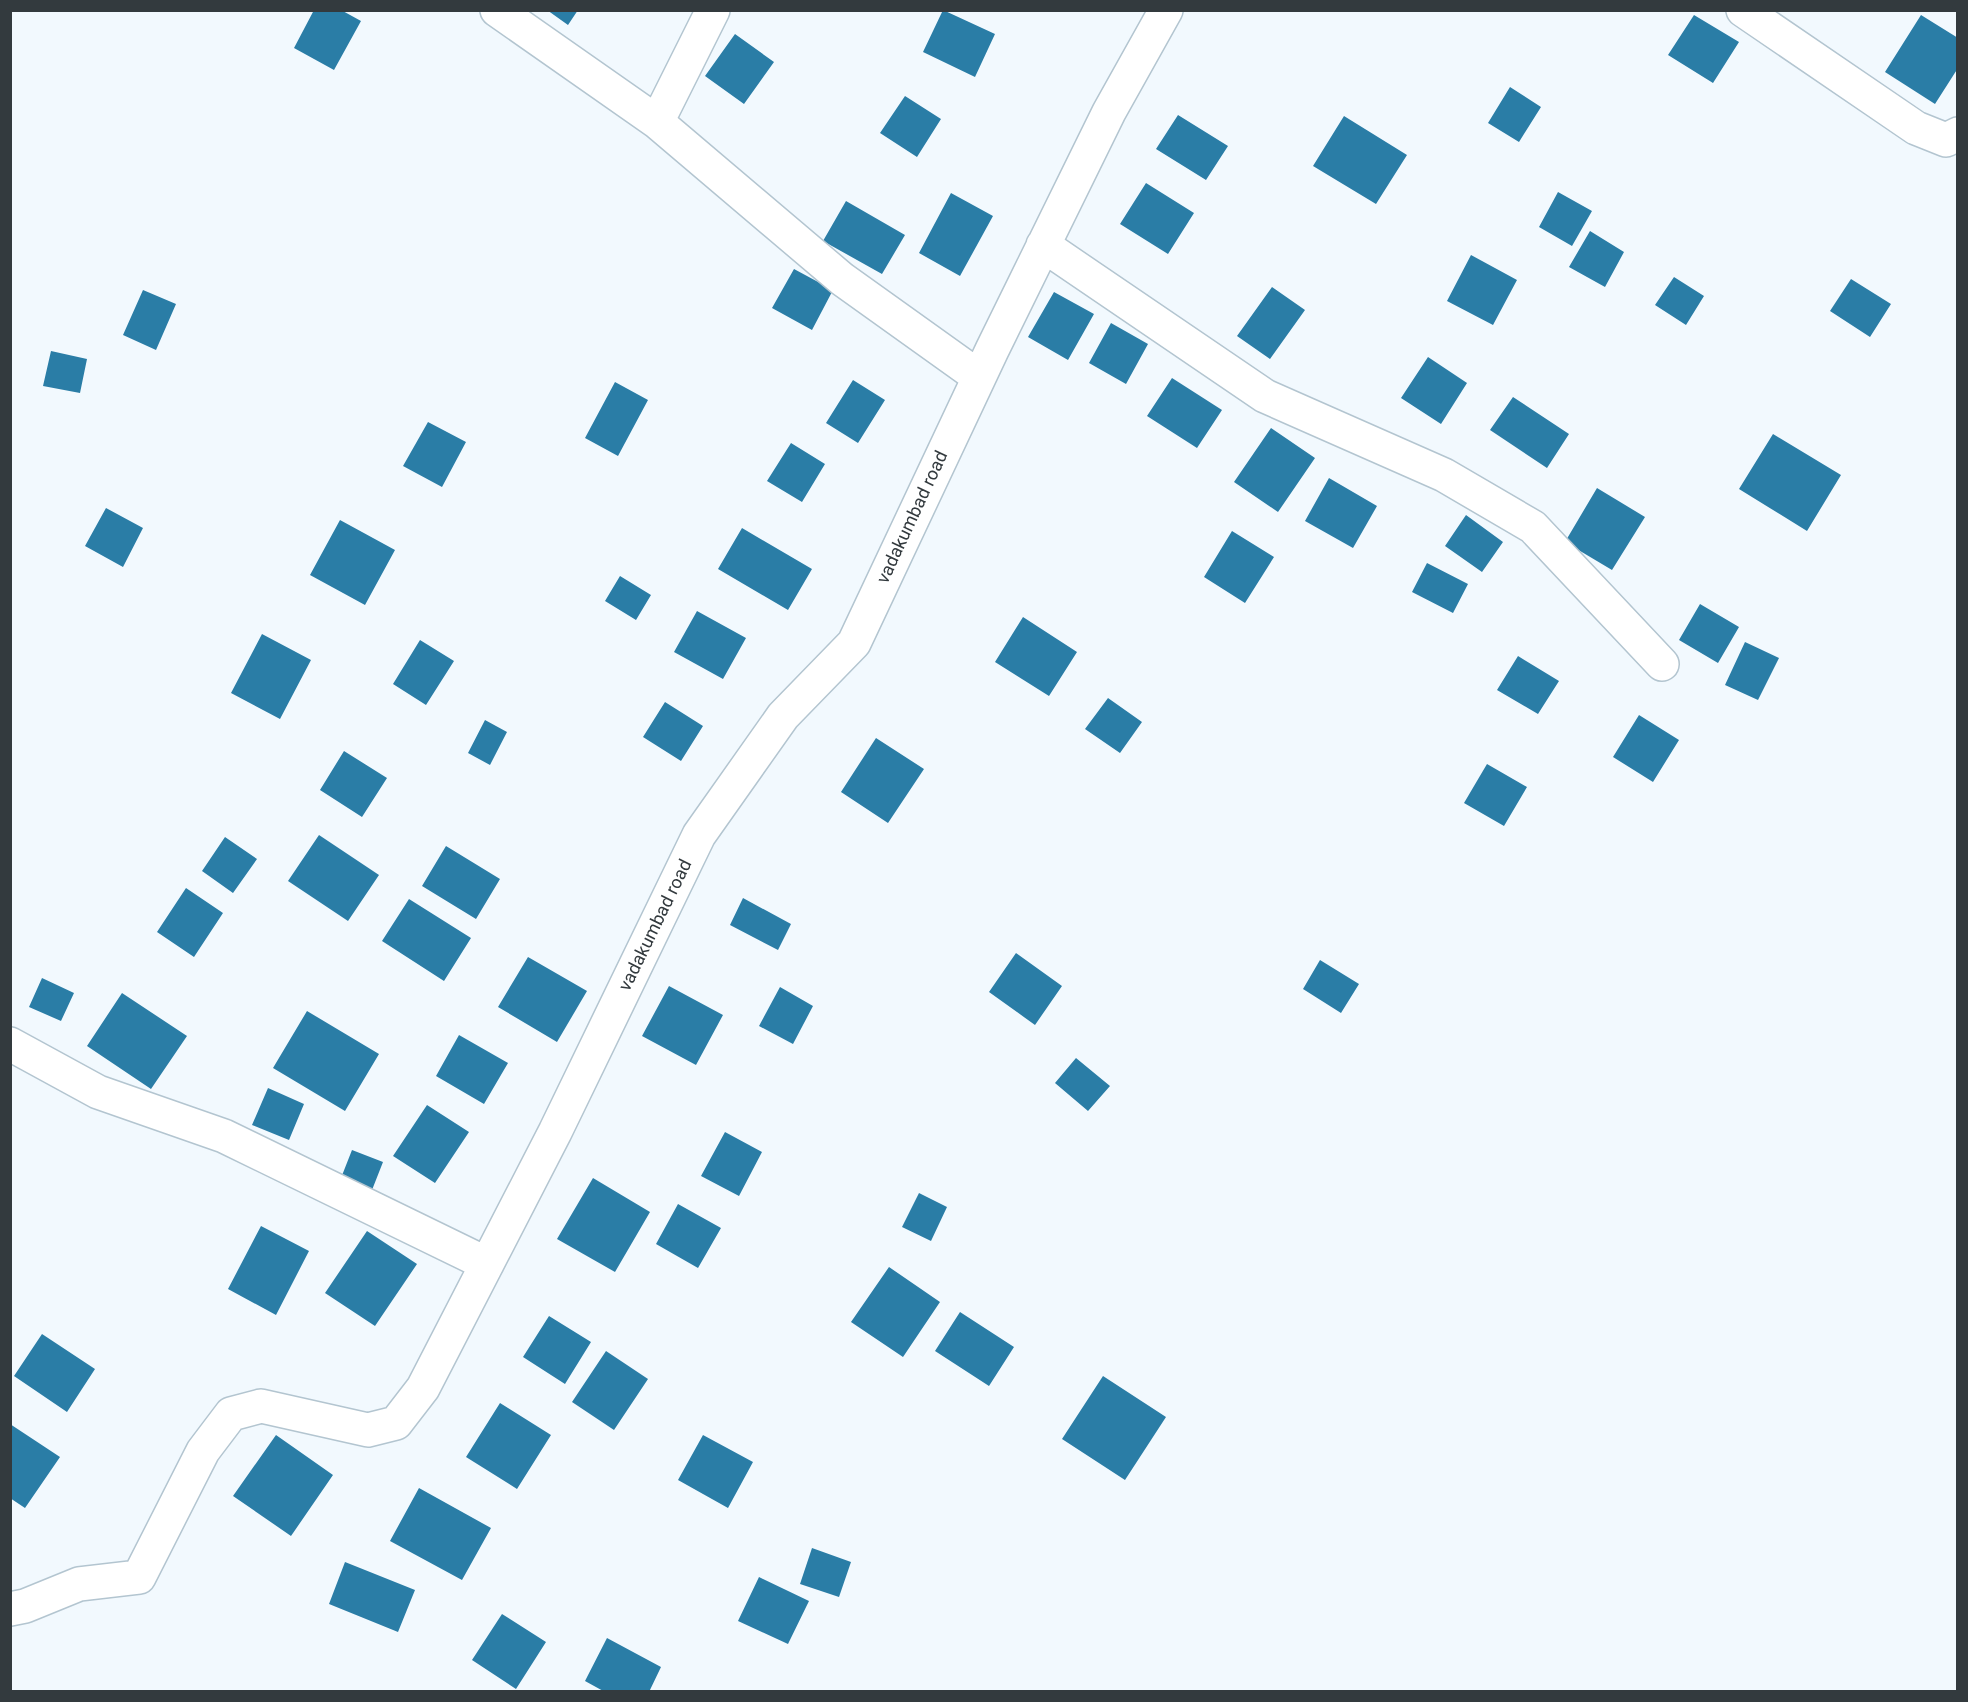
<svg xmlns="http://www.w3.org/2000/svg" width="1968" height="1702" font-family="Roboto,sans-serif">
	<rect width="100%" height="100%" fill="#f2f9fe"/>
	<path fill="#2a7da6" d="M 314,10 L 341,10 L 361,21 L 334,70 L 294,48 Z
		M 547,10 L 578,10 L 568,25 Z
		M 943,10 L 995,34 L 975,77 L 923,52 Z
		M 1694,15 L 1739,42 L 1713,83 L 1668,55 Z
		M 1921,15 L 1958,38 L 1958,68 L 1935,104 L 1885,72 Z
		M 735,34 L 774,62 L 744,104 L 705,76 Z
		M 1510,87 L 1541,107 L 1519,142 L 1488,123 Z
		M 905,96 L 941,119 L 917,157 L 880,133 Z
		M 1178,115 L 1228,146 L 1206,180 L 1156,149 Z
		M 1344,116 L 1407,155 L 1376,204 L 1313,166 Z
		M 1146,183 L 1194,213 L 1168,254 L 1120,224 Z
		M 1558,192 L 1592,211 L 1572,246 L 1539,227 Z
		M 951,193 L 993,216 L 960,276 L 919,253 Z
		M 846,201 L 905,235 L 882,274 L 823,241 Z
		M 1590,231 L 1624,252 L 1605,287 L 1569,267 Z
		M 1471,255 L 1517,280 L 1493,325 L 1447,301 Z
		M 794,269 L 833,290 L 812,330 L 772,308 Z
		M 1674,277 L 1704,296 L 1686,325 L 1655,305 Z
		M 1851,279 L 1891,304 L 1870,337 L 1830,311 Z
		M 1272,287 L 1305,310 L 1270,359 L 1237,336 Z
		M 143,290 L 176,304 L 156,350 L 123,335 Z
		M 1054,292 L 1094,314 L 1068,360 L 1028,337 Z
		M 1111,323 L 1148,344 L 1126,384 L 1089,363 Z
		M 51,351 L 87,359 L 80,393 L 43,386 Z
		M 1428,357 L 1467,383 L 1441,424 L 1401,398 Z
		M 1172,378 L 1222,410 L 1197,448 L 1147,416 Z
		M 853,380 L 885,400 L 858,443 L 826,423 Z
		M 615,382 L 648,400 L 618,456 L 585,438 Z
		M 1513,397 L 1569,434 L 1547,468 L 1490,430 Z
		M 428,422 L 466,442 L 442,487 L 403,466 Z
		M 1271,428 L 1315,458 L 1278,512 L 1234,482 Z
		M 1773,434 L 1841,475 L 1807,531 L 1739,489 Z
		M 791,443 L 825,464 L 802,502 L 767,481 Z
		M 1329,478 L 1377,506 L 1353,548 L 1305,521 Z
		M 1597,488 L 1645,517 L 1612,570 L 1565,542 Z
		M 106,508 L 143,528 L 123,567 L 85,546 Z
		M 1466,515 L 1503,542 L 1482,572 L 1445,546 Z
		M 340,520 L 395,550 L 365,605 L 310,575 Z
		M 742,528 L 812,569 L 788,610 L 718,569 Z
		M 1232,531 L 1274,557 L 1245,603 L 1204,577 Z
		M 1427,563 L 1468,584 L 1453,613 L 1412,592 Z
		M 620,576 L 651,595 L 636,620 L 605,601 Z
		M 1700,604 L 1739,627 L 1718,663 L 1679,640 Z
		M 697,611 L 746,638 L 723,679 L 674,652 Z
		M 1023,617 L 1077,652 L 1049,696 L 995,662 Z
		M 262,634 L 311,660 L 280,719 L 231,693 Z
		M 420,640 L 454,661 L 426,705 L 393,684 Z
		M 1745,642 L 1779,658 L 1758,700 L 1725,685 Z
		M 1518,656 L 1559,681 L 1538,714 L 1497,690 Z
		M 1108,698 L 1142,722 L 1120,753 L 1085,729 Z
		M 665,702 L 703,726 L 681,761 L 643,737 Z
		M 1639,715 L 1679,740 L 1653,782 L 1613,757 Z
		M 485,720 L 507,732 L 490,765 L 468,753 Z
		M 876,738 L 924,769 L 888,823 L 841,792 Z
		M 344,751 L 387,778 L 362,817 L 320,790 Z
		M 1487,764 L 1527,787 L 1504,826 L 1464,803 Z
		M 319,835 L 379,875 L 348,921 L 288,881 Z
		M 225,837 L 257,859 L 233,893 L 202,871 Z
		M 446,846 L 500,879 L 476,919 L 422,886 Z
		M 186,888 L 223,913 L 194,957 L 157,932 Z
		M 743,898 L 791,924 L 778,950 L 730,925 Z
		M 409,899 L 471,938 L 444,981 L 382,941 Z
		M 1016,953 L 1062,986 L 1035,1025 L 989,992 Z
		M 528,957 L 587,991 L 557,1042 L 498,1007 Z
		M 1320,960 L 1359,984 L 1341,1013 L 1303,989 Z
		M 42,978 L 74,993 L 61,1021 L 29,1007 Z
		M 669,986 L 723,1015 L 696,1065 L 642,1036 Z
		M 780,987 L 813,1006 L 793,1044 L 759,1026 Z
		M 122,993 L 187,1036 L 151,1089 L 87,1046 Z
		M 307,1011 L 379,1054 L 345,1111 L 273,1068 Z
		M 459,1035 L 508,1063 L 484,1104 L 436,1076 Z
		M 1076,1058 L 1110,1086 L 1088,1111 L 1055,1083 Z
		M 268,1088 L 304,1104 L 289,1140 L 252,1125 Z
		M 427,1105 L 469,1132 L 435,1183 L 393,1156 Z
		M 725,1132 L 762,1152 L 739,1196 L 701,1176 Z
		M 352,1150 L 383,1162 L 372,1190 L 341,1178 Z
		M 593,1178 L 650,1212 L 615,1272 L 557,1239 Z
		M 919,1193 L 947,1207 L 931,1241 L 902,1227 Z
		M 678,1204 L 721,1228 L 698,1268 L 656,1244 Z
		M 261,1226 L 309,1251 L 276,1315 L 228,1289 Z
		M 367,1231 L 417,1264 L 375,1326 L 325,1293 Z
		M 889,1267 L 940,1302 L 903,1357 L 851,1322 Z
		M 960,1312 L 1014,1347 L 989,1386 L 935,1351 Z
		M 549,1316 L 591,1342 L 565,1384 L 523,1357 Z
		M 42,1334 L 95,1369 L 67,1412 L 14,1376 Z
		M 606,1351 L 648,1379 L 614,1430 L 572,1402 Z
		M 1103,1376 L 1166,1417 L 1125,1480 L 1062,1439 Z
		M 500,1403 L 551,1435 L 517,1489 L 466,1457 Z
		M 10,1424 L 60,1457 L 25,1508 L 10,1498 Z
		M 276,1435 L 333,1475 L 291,1536 L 233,1496 Z
		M 703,1435 L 753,1462 L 728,1508 L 678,1480 Z
		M 419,1488 L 491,1528 L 462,1580 L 390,1541 Z
		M 812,1548 L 851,1562 L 839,1597 L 800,1584 Z
		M 345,1562 L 415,1590 L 398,1632 L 329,1604 Z
		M 759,1577 L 809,1601 L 788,1644 L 738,1621 Z
		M 502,1614 L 546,1642 L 516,1689 L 472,1660 Z
		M 607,1638 L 661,1667 L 649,1692 L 605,1692 L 585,1681 Z"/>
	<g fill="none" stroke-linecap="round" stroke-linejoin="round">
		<defs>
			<path id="minor" d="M 497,10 L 657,122 L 842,279 L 979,377
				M 1743,10 L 1916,128 L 1946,140 L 1958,134
				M 657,122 L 713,10
				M 1043,245 L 1265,396 L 1444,475 L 1533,527 L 1662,664
				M 10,1044 L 98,1092 L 224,1136 L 487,1264
				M 10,1609 L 25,1606 L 79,1584 L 139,1577 L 203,1451 L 231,1414 L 261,1406 L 368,1430 L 396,1423 L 423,1388 L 555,1132 L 699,835 L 783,716 L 854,643 L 992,350 L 1109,112 L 1166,10"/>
		</defs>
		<use href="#minor" stroke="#b3c5d0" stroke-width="36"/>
		<use href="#minor" stroke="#fff" stroke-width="33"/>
	</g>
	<g text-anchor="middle" stroke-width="6" stroke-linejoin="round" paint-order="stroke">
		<g font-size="18" fill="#333a3e" stroke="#fff">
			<text transform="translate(912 517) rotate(-65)" y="6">vadakumbad road</text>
			<text transform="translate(655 925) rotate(-64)" y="6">vadakumbad road</text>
		</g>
	</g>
	<rect width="1968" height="1702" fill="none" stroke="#333a3e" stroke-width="24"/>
</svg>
